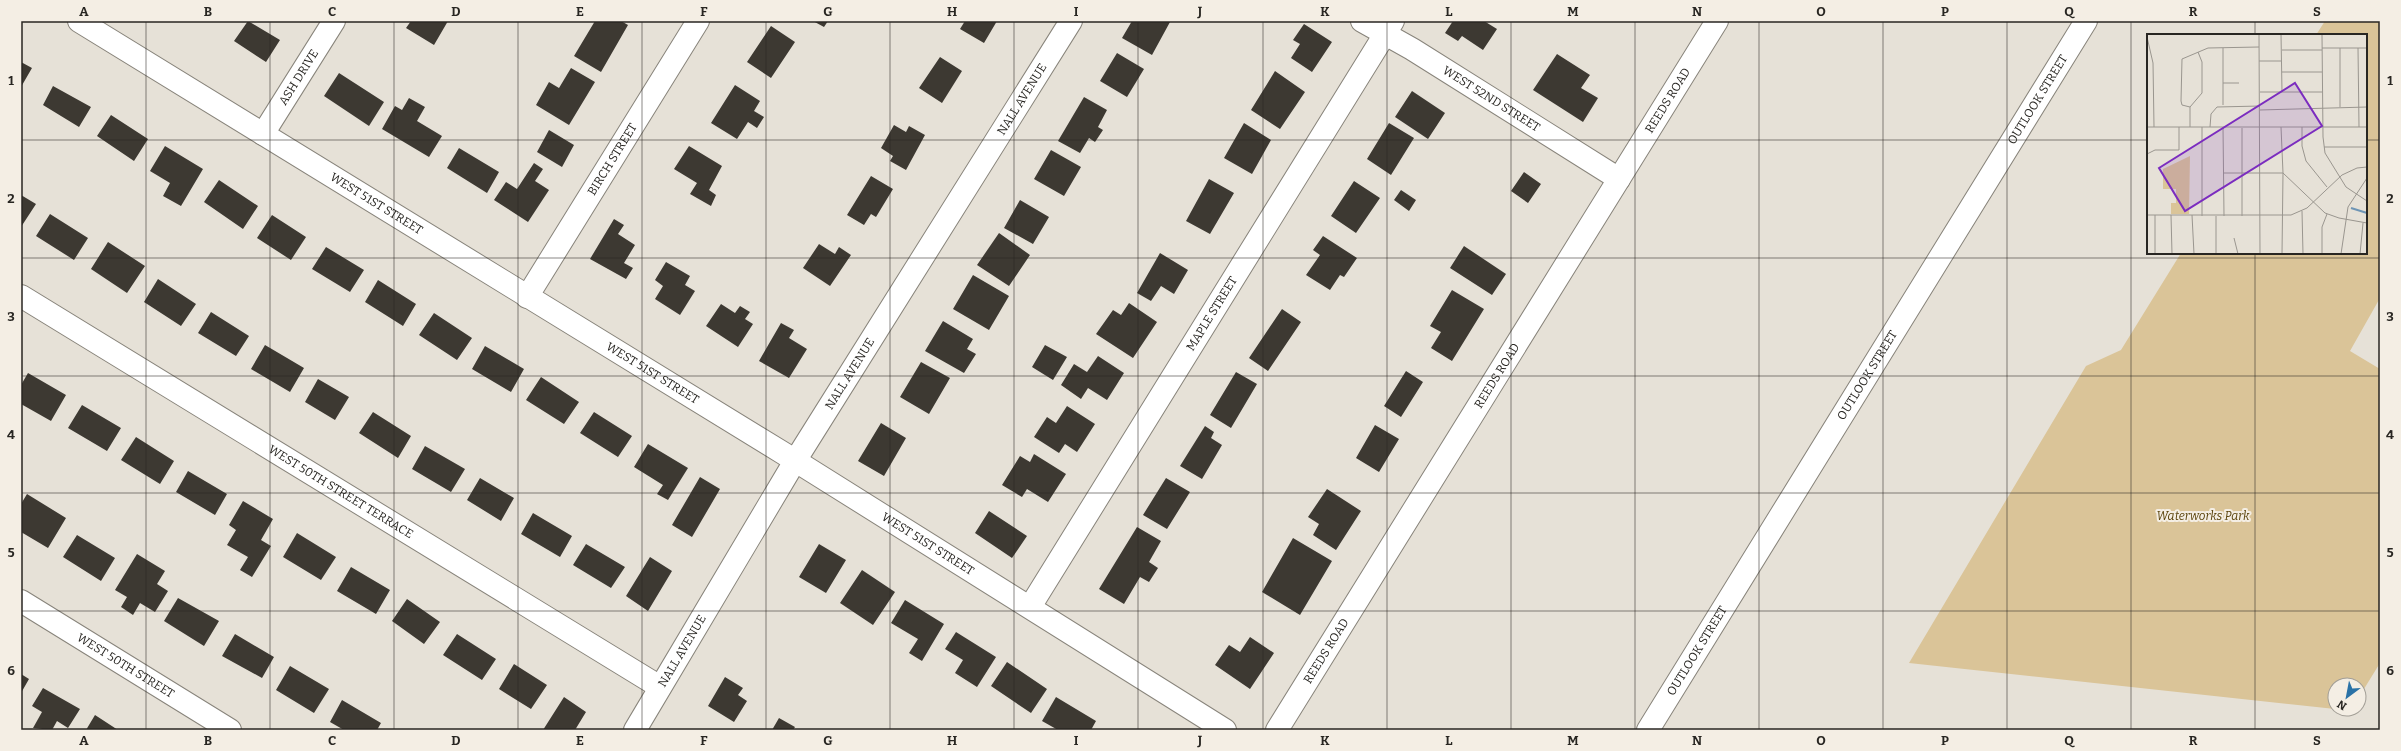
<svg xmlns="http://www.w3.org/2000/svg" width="2401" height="751" font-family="Bitter,serif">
	<rect width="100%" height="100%" fill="#e6e1d7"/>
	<path fill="#dac498" d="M 2325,21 L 2380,21 L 2380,298 L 2350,351 L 2380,369 L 2380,663 L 2359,697 L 2359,685 L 2335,685 L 2335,709 L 1909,663 L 2086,366 L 2121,350 L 2181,253 L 2366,253 L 2366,35 L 2316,35 Z"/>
	<path fill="#3d3932" d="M 248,21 L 280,40 L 266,62 L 234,41 Z
		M 411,21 L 448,21 L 434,45 L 406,28 Z
		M 595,21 L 621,21 L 628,25 L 601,72 L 574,56 Z
		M 813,21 L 828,21 L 824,27 Z
		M 965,21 L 997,21 L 984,43 L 960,29 Z
		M 1132,21 L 1170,22 L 1152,55 L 1122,38 Z
		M 1453,21 L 1484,21 L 1497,29 L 1483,50 L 1462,36 L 1458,41 L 1445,33 Z
		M 1304,24 L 1332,42 L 1312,72 L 1291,58 L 1300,44 L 1293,40 Z
		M 771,26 L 795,42 L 771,78 L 747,62 Z
		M 1117,53 L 1144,69 L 1127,97 L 1100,81 Z
		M 1557,54 L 1590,75 L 1581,88 L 1598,98 L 1583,122 L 1533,90 Z
		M 940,57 L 962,71 L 942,103 L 919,88 Z
		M 21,62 L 32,68 L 21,87 Z
		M 571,68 L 595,82 L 569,125 L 536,105 L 549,82 L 559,88 Z
		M 1275,71 L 1305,92 L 1280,129 L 1251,110 Z
		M 339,73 L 384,102 L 369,126 L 324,96 Z
		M 735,85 L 760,101 L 754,111 L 764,117 L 757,128 L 748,122 L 737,139 L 711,123 Z
		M 53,86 L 91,107 L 79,127 L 43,105 Z
		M 1412,91 L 1445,113 L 1428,139 L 1395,117 Z
		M 1084,97 L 1107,110 L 1098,127 L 1103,130 L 1095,142 L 1089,138 L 1080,153 L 1058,141 Z
		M 409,98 L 425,107 L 417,121 L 442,136 L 429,157 L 382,129 L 395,106 L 402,110 Z
		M 111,115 L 148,139 L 134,161 L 97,136 Z
		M 1244,123 L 1271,140 L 1252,174 L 1224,158 Z
		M 1389,123 L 1414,138 L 1391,175 L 1367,159 Z
		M 894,125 L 906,132 L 909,126 L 925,135 L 906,170 L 890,161 L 893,156 L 881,148 Z
		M 549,130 L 574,145 L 562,167 L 537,152 Z
		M 165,146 L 203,169 L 181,206 L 163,196 L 170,183 L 150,171 Z
		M 689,146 L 722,166 L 709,190 L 716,195 L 711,206 L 690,194 L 697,183 L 674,169 Z
		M 459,148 L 499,172 L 487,193 L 447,168 Z
		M 1051,150 L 1081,167 L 1064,196 L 1034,179 Z
		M 534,163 L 543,169 L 535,181 L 549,190 L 528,222 L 494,200 L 506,182 L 517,189 Z
		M 1524,172 L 1541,184 L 1528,203 L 1511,191 Z
		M 871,176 L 893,189 L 876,217 L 871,214 L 864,225 L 847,215 Z
		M 1209,179 L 1234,193 L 1210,234 L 1186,221 Z
		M 219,180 L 258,206 L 243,229 L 204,202 Z
		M 1354,181 L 1380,198 L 1356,233 L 1331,216 Z
		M 1401,190 L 1416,200 L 1409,211 L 1394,200 Z
		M 21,195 L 36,204 L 21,227 Z
		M 1020,200 L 1049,217 L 1033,244 L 1004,228 Z
		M 50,214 L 88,238 L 74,260 L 36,236 Z
		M 272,215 L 306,237 L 291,260 L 257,238 Z
		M 614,219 L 624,225 L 618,234 L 635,245 L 624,263 L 633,268 L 626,279 L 590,259 Z
		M 999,233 L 1030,255 L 1009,286 L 977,265 Z
		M 1323,236 L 1357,258 L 1344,277 L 1340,275 L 1330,290 L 1306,275 L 1320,255 L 1313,250 Z
		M 108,242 L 145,266 L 127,293 L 91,269 Z
		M 819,244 L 835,254 L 839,247 L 851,255 L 830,286 L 803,268 Z
		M 1464,246 L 1506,274 L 1492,295 L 1450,268 Z
		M 326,247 L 364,270 L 350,292 L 312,269 Z
		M 1160,253 L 1188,270 L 1174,294 L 1161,286 L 1151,301 L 1137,293 Z
		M 666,262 L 690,276 L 685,285 L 695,291 L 680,315 L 655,299 L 663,286 L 655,280 Z
		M 973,275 L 1009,296 L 989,330 L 953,309 Z
		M 158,279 L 196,304 L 181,326 L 144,302 Z
		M 378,280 L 416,304 L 403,326 L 365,302 Z
		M 1452,290 L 1484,309 L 1452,361 L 1431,348 L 1441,332 L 1430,326 Z
		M 1129,303 L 1157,322 L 1133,358 L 1096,334 L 1113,310 L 1121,315 Z
		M 721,304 L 735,313 L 740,306 L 750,312 L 745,319 L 753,324 L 738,347 L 706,326 Z
		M 1282,309 L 1301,322 L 1268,371 L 1249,358 Z
		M 211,312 L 249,336 L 236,356 L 198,333 Z
		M 434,313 L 472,338 L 457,360 L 419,335 Z
		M 943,321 L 973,339 L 967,349 L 976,354 L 964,373 L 925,351 Z
		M 781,323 L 794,330 L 789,338 L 807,349 L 789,378 L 759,361 Z
		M 265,345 L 304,368 L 290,392 L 251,369 Z
		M 1045,345 L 1067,357 L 1053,380 L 1032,367 Z
		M 485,346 L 524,369 L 511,392 L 472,369 Z
		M 1098,356 L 1124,373 L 1107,400 L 1088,388 L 1081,399 L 1061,385 L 1074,364 L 1087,372 Z
		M 921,362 L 950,378 L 929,414 L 900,397 Z
		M 1406,371 L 1423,382 L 1401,417 L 1384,406 Z
		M 1236,372 L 1257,384 L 1231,428 L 1210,415 Z
		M 28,373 L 66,395 L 51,421 L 21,404 L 21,385 Z
		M 541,377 L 579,402 L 564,424 L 526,400 Z
		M 318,379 L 349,397 L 335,420 L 305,402 Z
		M 82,405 L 121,428 L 107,451 L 68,428 Z
		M 1067,406 L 1095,424 L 1077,452 L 1065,444 L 1059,453 L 1034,437 L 1047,417 L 1056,423 Z
		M 373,412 L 411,436 L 398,458 L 359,433 Z
		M 594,412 L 632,436 L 618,457 L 580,433 Z
		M 881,423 L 906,438 L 884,476 L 858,461 Z
		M 1375,425 L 1399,439 L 1379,472 L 1356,458 Z
		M 1205,426 L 1214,432 L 1211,438 L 1222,445 L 1202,479 L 1180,466 Z
		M 136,437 L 174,461 L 160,484 L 121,460 Z
		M 648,444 L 688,468 L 668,500 L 657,494 L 663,485 L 634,467 Z
		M 425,446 L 465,469 L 451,492 L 412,469 Z
		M 1034,454 L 1066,474 L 1048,502 L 1027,489 L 1022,497 L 1002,485 L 1020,456 L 1030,462 Z
		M 188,471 L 227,494 L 215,515 L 176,492 Z
		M 700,477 L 720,489 L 692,537 L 672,525 Z
		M 480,478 L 514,498 L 501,521 L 467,500 Z
		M 1166,478 L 1190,492 L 1167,529 L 1143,515 Z
		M 1327,489 L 1361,511 L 1336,550 L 1313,535 L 1319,524 L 1308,517 Z
		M 27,494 L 66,518 L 48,548 L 21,532 L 21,504 Z
		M 243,501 L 273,519 L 261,540 L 271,546 L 252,577 L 240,570 L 248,557 L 227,545 L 236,530 L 229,525 Z
		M 989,511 L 1027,536 L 1012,558 L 975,533 Z
		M 533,513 L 572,536 L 560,557 L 521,534 Z
		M 1137,527 L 1161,541 L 1149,562 L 1158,568 L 1149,582 L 1140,577 L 1124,604 L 1099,589 Z
		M 297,533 L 336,557 L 321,580 L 283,557 Z
		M 77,535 L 115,558 L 101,581 L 63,557 Z
		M 1293,538 L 1332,561 L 1300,615 L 1262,592 Z
		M 586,544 L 625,567 L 611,588 L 573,565 Z
		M 819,544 L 846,560 L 826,593 L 799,577 Z
		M 137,554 L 165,571 L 157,584 L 168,591 L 155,612 L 140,603 L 133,615 L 121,607 L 127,597 L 115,590 Z
		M 650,557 L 672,571 L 648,611 L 626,596 Z
		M 351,567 L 390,590 L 376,614 L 337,591 Z
		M 862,570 L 895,592 L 873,625 L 840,603 Z
		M 178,598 L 219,621 L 204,646 L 164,621 Z
		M 407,599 L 440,622 L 424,644 L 392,621 Z
		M 905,600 L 944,624 L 922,661 L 909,653 L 918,639 L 891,623 Z
		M 956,632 L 996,657 L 977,687 L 955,673 L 963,660 L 945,649 Z
		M 235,634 L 274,657 L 262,678 L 222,656 Z
		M 457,634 L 496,659 L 482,680 L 443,655 Z
		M 1250,637 L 1274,653 L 1250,689 L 1215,665 L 1229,645 L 1240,652 Z
		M 1007,662 L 1047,689 L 1031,713 L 991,686 Z
		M 514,664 L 547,685 L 531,709 L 499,689 Z
		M 290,666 L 329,689 L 314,713 L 276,690 Z
		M 21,674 L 29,679 L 21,693 Z
		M 725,677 L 743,688 L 738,695 L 747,701 L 734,722 L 708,706 Z
		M 43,688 L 80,709 L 68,728 L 57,721 L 52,730 L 33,728 L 42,712 L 32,706 Z
		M 564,697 L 586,712 L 575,730 L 543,730 Z
		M 1056,697 L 1096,721 L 1091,730 L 1058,730 L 1042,721 Z
		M 342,700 L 381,723 L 377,730 L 344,730 L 330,722 Z
		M 95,715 L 118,730 L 86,730 Z
		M 779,718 L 795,727 L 793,730 L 772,730 Z"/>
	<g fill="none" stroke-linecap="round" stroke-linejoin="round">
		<defs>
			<g id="minor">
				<path id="s1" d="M 1362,21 L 1412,49 L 1619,179"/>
				<path id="s2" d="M 263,134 L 334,21"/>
				<path id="s3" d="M 21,296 L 660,687"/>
				<path id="s4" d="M 527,297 L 698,21"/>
				<path id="s5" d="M 21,601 L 230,730"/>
				<path id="s6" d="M 1030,607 L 1393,21"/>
				<path id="s7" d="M 1277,730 L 1717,21"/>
				<path id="s8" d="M 1648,730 L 2086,21"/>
			</g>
			<g id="tertiary">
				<path id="s9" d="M 79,21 L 783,453 L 1225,730"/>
				<path id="s10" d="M 635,730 L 795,461 L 1071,21"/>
			</g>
		</defs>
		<use href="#minor" stroke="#88847b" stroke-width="24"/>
		<use href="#tertiary" stroke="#88847b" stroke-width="24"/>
		<use href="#minor" stroke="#fff" stroke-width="22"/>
		<use href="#tertiary" stroke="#fff" stroke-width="22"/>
	</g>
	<path fill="none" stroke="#282622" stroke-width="1" stroke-opacity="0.55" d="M 146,21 L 146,730M 270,21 L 270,730M 394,21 L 394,730M 518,21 L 518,730M 642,21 L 642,730M 766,21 L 766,730M 890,21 L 890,730M 1014,21 L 1014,730M 1138,21 L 1138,730M 1263,21 L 1263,730M 1387,21 L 1387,730M 1511,21 L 1511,730M 1635,21 L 1635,730M 1759,21 L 1759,730M 1883,21 L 1883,730M 2007,21 L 2007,730M 2131,21 L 2131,730M 2255,21 L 2255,35M 21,140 L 2148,140M 2366,140 L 2380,140M 2255,253 L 2255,730M 21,258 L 2380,258M 21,376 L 2380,376M 21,493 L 2380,493M 21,611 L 2380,611"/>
	<g text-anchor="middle" stroke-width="4" stroke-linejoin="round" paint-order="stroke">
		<g font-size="12" fill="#282622" stroke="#f4eee4">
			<text dy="4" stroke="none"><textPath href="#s2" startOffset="67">ASH DRIVE</textPath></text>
			<text dy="4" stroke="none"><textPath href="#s10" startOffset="740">NALL AVENUE</textPath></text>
			<text dy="4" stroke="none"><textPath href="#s1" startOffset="151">WEST 52ND STREET</textPath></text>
			<text dy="4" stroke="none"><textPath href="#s7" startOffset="741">REEDS ROAD</textPath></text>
			<text dy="4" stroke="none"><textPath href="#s8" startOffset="741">OUTLOOK STREET</textPath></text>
			<text dy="4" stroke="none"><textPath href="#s4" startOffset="162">BIRCH STREET</textPath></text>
			<text dy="4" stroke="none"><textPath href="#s9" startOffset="349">WEST 51ST STREET</textPath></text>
			<text dy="4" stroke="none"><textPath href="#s6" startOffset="345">MAPLE STREET</textPath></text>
			<text dy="4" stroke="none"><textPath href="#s9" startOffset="673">WEST 51ST STREET</textPath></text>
			<text dy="4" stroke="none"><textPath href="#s10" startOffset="416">NALL AVENUE</textPath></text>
			<text dy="4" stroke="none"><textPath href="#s7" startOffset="417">REEDS ROAD</textPath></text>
			<text dy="4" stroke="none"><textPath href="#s8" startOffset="417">OUTLOOK STREET</textPath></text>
			<text dy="4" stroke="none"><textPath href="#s3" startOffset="375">WEST 50TH STREET TERRACE</textPath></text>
			<text dy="4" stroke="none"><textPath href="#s9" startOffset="997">WEST 51ST STREET</textPath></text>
			<text dy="4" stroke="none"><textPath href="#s10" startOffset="92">NALL AVENUE</textPath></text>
			<text dy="4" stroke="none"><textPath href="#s7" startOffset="93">REEDS ROAD</textPath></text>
			<text dy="4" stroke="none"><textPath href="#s8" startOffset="93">OUTLOOK STREET</textPath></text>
			<text dy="4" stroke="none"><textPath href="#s5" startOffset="123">WEST 50TH STREET</textPath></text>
		</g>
		<g font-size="12" font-style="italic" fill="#5a430b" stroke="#f4eee4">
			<text x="2203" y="520">Waterworks Park</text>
		</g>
	</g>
	<g transform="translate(2147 34)">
		<rect width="220" height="220" fill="#e6e1d7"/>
		<path d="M 43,122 L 42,180 L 24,180 L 24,169 L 29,169 L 29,155 L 16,155 L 16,135 Z" fill="#dac498"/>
		<path fill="none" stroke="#6e95b5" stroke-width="2" d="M 204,174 L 220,179"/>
		<path fill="none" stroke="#9a968f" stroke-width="1" d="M 112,0 L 113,220M 134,0 L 135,58M 175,1 L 176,103 L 178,119 L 199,153 L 220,167M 0,3 L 6,29 L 7,93M 76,14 L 76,71M 175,14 L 220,14M 193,14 L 193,73M 211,14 L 212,93M 135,16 L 175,16M 112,27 L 134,27M 135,38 L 175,38M 76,49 L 92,49M 113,58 L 175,58M 43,73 L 35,71 L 34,67 L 35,25 L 61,14 L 112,13M 113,76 L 220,73M 0,93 L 220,93M 43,93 L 43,73 L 55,59 L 55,28 L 51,18M 55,93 L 55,182M 63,93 L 64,80 L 70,73 L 113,72M 76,93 L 77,182M 134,93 L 136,139 L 135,220M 155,93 L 155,112 L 159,127 L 180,153M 95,94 L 95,182M 177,113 L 220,113M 0,120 L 8,116 L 32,116 L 32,93M 76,139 L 136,139 L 178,179 L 192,184 L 220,189M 155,177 L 156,220M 0,181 L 144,181 L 160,174 L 195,141 L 210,134 L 220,133M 8,181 L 8,220M 24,181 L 25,220M 45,181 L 47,220M 69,182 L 69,220M 87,204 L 91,220M 175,220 L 175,193 L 180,180M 194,220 L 201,173 L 220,144M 213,220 L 216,189"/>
		<path fill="#7b2cbf" fill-opacity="0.15" stroke="#7b2cbf" stroke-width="2" d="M 148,49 L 175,92 L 38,177 L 12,134 Z"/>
		<rect width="220" height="220" fill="none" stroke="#282622" stroke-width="2"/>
	</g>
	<rect width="2401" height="751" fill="none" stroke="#f4eee4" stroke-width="44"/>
	<g transform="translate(2347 697) rotate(212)"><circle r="19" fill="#f4eee4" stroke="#a29e96"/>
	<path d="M0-3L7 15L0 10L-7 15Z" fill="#2a72a6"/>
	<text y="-6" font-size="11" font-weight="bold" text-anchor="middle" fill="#282622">N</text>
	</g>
	<rect x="22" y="22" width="2357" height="707" fill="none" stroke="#282622" stroke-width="1.5"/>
	<g font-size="13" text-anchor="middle" font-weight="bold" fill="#282622">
		<text x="84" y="16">A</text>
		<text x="208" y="16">B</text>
		<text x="332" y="16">C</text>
		<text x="456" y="16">D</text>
		<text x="580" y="16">E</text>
		<text x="704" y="16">F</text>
		<text x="828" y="16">G</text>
		<text x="952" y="16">H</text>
		<text x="1076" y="16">I</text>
		<text x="1200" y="16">J</text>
		<text x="1325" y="16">K</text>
		<text x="1449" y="16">L</text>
		<text x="1573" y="16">M</text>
		<text x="1697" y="16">N</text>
		<text x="1821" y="16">O</text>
		<text x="1945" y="16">P</text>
		<text x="2069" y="16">Q</text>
		<text x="2193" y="16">R</text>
		<text x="2317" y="16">S</text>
		<text x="11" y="85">1</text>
		<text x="2390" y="85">1</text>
		<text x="11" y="203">2</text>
		<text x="2390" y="203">2</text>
		<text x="11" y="321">3</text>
		<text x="2390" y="321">3</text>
		<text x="11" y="439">4</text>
		<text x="2390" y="439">4</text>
		<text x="11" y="557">5</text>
		<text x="2390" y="557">5</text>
		<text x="11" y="675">6</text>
		<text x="2390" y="675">6</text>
		<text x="84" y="745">A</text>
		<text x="208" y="745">B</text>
		<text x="332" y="745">C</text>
		<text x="456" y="745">D</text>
		<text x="580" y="745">E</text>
		<text x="704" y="745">F</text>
		<text x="828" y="745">G</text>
		<text x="952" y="745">H</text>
		<text x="1076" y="745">I</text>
		<text x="1200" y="745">J</text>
		<text x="1325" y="745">K</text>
		<text x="1449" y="745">L</text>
		<text x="1573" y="745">M</text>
		<text x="1697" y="745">N</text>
		<text x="1821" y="745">O</text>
		<text x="1945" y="745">P</text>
		<text x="2069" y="745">Q</text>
		<text x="2193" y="745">R</text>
		<text x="2317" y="745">S</text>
	</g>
</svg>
